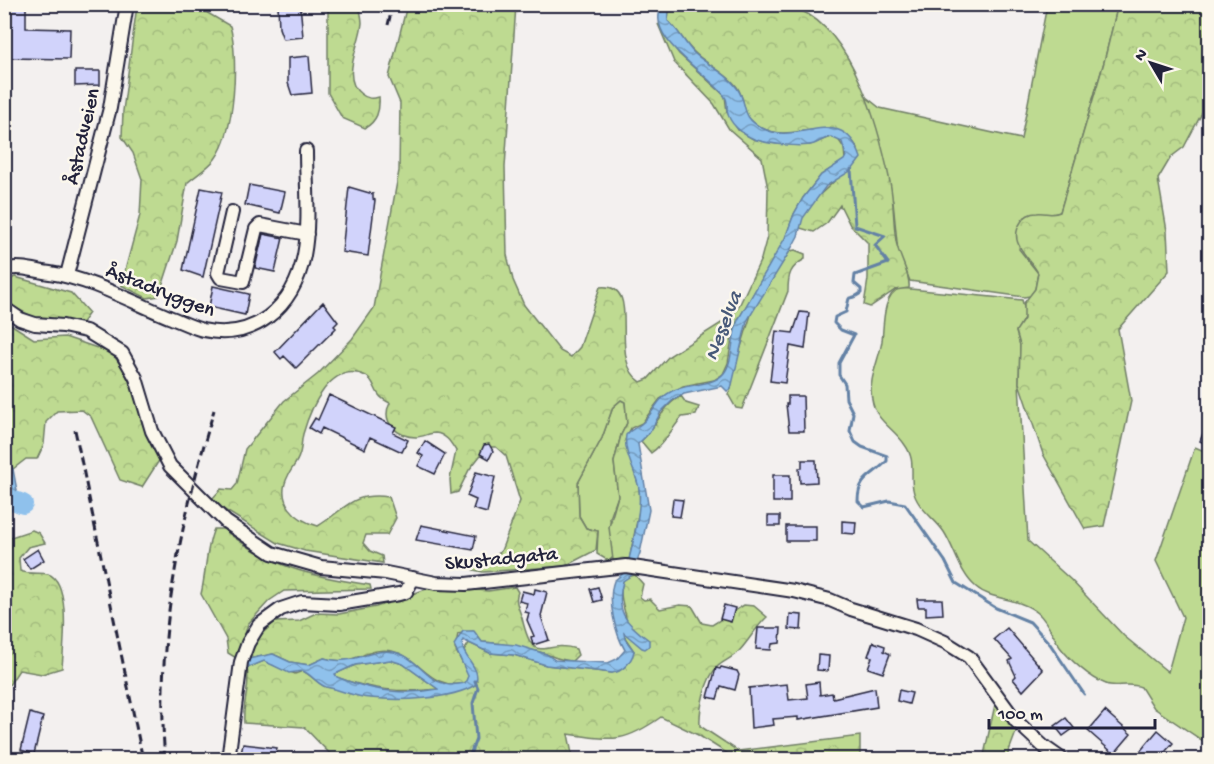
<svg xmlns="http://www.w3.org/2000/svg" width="1214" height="764" font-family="'Gochi Hand',sans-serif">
	<defs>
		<pattern id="forest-crowns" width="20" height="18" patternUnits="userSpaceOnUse" patternTransform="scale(1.5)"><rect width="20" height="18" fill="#beda91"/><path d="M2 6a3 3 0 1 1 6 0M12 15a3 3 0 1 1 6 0" fill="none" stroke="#a3bb7e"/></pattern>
		<pattern id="water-waves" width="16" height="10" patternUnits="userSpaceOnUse" patternTransform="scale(1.5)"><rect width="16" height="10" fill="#8fc1ec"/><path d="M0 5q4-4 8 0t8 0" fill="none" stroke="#749cc0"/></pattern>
	</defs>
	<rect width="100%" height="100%" fill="#f3f0ef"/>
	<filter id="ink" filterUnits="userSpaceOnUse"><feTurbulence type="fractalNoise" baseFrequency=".0167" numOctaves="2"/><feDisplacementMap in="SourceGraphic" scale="12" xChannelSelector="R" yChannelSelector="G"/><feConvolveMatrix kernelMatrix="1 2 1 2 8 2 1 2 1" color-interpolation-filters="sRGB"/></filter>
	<g filter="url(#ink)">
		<path fill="#beda91" stroke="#707e66" stroke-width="1.5" d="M 1047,5 L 1118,5 L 1104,62 L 1060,212 C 1049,217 1038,212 1025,217 L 1019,249 L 1038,273 L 1035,289 L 1030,296 L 1024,297 L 910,281 L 898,252 L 893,202 L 866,97 L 880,108 L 1021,139 Z
			M 900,288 L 1022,300 L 1026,314 L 1016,332 L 1020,345 L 1019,383 L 1028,541 L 1071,580 L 1124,636 L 1168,672 L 1183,617 L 1156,561 L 1195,447 L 1209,453 L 1209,745 L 1154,708 L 1141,687 C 1128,682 1115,688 1106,684 C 1090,678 1070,660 1060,647 C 1053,636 1048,622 1038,613 C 1019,597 992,601 976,587 C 960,574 955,549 944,532 C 935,518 916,508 913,489 C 910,473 916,460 905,445 C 894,428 875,421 872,399 C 868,379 879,361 882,341 C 884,325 882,295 900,288 Z
			M 621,400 L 625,402 L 627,423 L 621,435 L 614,462 L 618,496 L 610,518 L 613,557 L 609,561 L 597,554 L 598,531 L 586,528 L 579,516 L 578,483 L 602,438 L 613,407 Z"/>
		<path fill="url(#forest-crowns)" stroke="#707e66" stroke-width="1.5" d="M 1118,4 L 1209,5 L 1209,55 L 1203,60 L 1203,111 L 1184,147 L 1171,157 L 1158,179 L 1167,231 L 1169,271 L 1118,329 L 1131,401 L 1104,526 L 1085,529 L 1043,454 L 1019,383 L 1020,345 L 1016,331 L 1024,319 L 1024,303 L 1035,289 L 1038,273 C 1029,256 1007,243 1021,222 C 1024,217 1030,213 1037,213 C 1046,212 1051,216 1060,212 L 1104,62 Z
			M 137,5 L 194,5 L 230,26 C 239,57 235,133 215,159 C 208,168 195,176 187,183 L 177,241 L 159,296 L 147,298 L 121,285 L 140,215 L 142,179 L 133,153 L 122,137 L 123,111 Z
			M 328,5 L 359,5 C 360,10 362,17 362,23 C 360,45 340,78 361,94 C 367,99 372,99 379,97 C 380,111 377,121 365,128 L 342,118 L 328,93 Z
			M 407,5 L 516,5 L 505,167 L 507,255 L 513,280 L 524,305 L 560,351 L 571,357 L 580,347 L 600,287 C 646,282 605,359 641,382 L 648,379 L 669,356 L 731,317 L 740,304 L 761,259 L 767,237 L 768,189 L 762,158 L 729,129 L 714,104 L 674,62 L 658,24 L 679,54 L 725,96 L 727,112 L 738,130 L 753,139 L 778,144 L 810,145 L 830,137 L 838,139 L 844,148 L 845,160 L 821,175 L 803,198 L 794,214 L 785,239 L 738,320 L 733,332 L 728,363 L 723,374 L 714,380 L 683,386 L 660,399 L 642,423 L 631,428 L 625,440 L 639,487 L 640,506 L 629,561 L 613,560 L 609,527 L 618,496 L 614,462 L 621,435 L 627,423 L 625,402 L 621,400 L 613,407 L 602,438 L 578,483 L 579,516 L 586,528 L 598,531 L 596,550 L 565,566 L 483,572 L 473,570 L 473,565 L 492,559 L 501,551 L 520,501 L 506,456 L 496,447 L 487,447 L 469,470 L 458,492 L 451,494 L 450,479 L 456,451 C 451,443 446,434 435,433 C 429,433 423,437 416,437 C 398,437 380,422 390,403 C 386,401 381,398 379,395 C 374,389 374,380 366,376 C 331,359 310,409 303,434 C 301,441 302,449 299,456 C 297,463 291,469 288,476 C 275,501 295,520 318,526 C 347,508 351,492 389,497 L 396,518 L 387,535 L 366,535 L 363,543 L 370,551 L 382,556 L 383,563 L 305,551 L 278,543 L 215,504 L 212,499 L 221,489 L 232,490 L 237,484 L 245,449 L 284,401 L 318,374 L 352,339 L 374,308 L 399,171 L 400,103 L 389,77 Z
			M 678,5 C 710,5 771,0 800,10 C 854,34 879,128 890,182 C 894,201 893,221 896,241 C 898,255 911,275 909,288 L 895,290 L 870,307 L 864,305 L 868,279 L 868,243 L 850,225 L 840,205 L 827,223 L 814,232 L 800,228 C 799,206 827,191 839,176 C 845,167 852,158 858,149 C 836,109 793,145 762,128 C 737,115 749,105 737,87 C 727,73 707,65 694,52 C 684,43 679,30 668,21 L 669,9 Z
			M 795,250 L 805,254 L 805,259 C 790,267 788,275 788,291 L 742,409 L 736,408 L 728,394 L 731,389 L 734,370 L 753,308 L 790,251 Z
			M 15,277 L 71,293 L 89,313 L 81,324 L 37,319 L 6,303 L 4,282 Z
			M 4,320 L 34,339 L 65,337 L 112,353 L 124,370 L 162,456 L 142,487 L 120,480 L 91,417 L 82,410 L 57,411 L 46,422 L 44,444 L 37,459 L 26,459 L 13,469 L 5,459 Z
			M 681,396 L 686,403 L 699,407 L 696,415 L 682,417 C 671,430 664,444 651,453 L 641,441 C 657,428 660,407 681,396 Z
			M 214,529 L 223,529 C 272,568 310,576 370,585 L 371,589 L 284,591 L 269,601 L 248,624 L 238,659 L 228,653 L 226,639 L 201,594 C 206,574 206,546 214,529 Z
			M 32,530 L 39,533 L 45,543 L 28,547 L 19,558 L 20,571 C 31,575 40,572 48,574 C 72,582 63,649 62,668 L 42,674 L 19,670 L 7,688 L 9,711 L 5,726 L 5,539 Z
			M 635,575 L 643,584 L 640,597 L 644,600 L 650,599 L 660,609 L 680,605 L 692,606 L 702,623 L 712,625 L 744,605 L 754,606 L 767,617 C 756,627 750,639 740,650 C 733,658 723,661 717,667 C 705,680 699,709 700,726 L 738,751 L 860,736 L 860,759 L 736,759 L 698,735 L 661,717 C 623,744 612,740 568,734 L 573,759 L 335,759 L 304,727 L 244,723 C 242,702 251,687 247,668 L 264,661 L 295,674 L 303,671 C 311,675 318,684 326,687 C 330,688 335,687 340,688 C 387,707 427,699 475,685 L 477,681 L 464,651 L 469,643 L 490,653 L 514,655 L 546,665 L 612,673 L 627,664 L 634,651 L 624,636 L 624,633 L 627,634 C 630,614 615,599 624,578 Z
			M 446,587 L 488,591 L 515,587 L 518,592 C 514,601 519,608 522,618 C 534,670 544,638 576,649 L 578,655 L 572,661 C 557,660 553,656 540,652 C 520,647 503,643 482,642 L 473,631 L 458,634 L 455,649 L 469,676 L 465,683 C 429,691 421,657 392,651 C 367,646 354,668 324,658 L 309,665 L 290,662 L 273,654 L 248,659 L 257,638 L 275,622 L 299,621 L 316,613 L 339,614 L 376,607 L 429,588 Z
			M 390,660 L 403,664 L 438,689 C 401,693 371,690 336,677 L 335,674 L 355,665 Z
			M 996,700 L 1018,727 L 1006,759 L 990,759 L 984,755 Z"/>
		<path fill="url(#water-waves)" stroke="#6381a5" stroke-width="1.5" fill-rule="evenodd" d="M 663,5 L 678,5 L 669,9 L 668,21 C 679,30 684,43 694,53 C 707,65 727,73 737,88 C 749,105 739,116 762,128 C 798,148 842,100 861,158 L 852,170 L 826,186 L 803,218 L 798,236 L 790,251 L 747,321 L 731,389 L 727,391 L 722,386 L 684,394 L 673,400 L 661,412 L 650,432 L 638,444 L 649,510 L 640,553 L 632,575 L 623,581 C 615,611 625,623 649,640 L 649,646 L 645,649 L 642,648 L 624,633 L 625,639 L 634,651 C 632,661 623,672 612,673 L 546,665 L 514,655 L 490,653 L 463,640 C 458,656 484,667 475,685 C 451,700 398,701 370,698 C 355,697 341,690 326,687 C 317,684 312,675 303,671 L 289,673 L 264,661 L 247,668 L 234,665 L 235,658 L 248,659 L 273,654 L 290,662 L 309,665 L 324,658 C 355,668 374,643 401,654 C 424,663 428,691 465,683 L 468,676 L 454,645 L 463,631 L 474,631 L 482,642 L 516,645 L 546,654 L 555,660 L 608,663 L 617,659 L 625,650 C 615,633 607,600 614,581 L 626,571 C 631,552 642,508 639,489 C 636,471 623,453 626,435 C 631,429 635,429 641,424 C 653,415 656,399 672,391 C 686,383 713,387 724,373 C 734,360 731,336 738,320 L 785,238 L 794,214 L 803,198 L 821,175 L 844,160 L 846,156 L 842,142 L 831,137 C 824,138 820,142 814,144 C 801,148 767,144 754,139 C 742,134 729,124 727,110 C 727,105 728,101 725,97 C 710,74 641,37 663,5 ZM 390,660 L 403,664 L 438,689 C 403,696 369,690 337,677 L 335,674 L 355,665 Z
			M 5,459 L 13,469 L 17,491 L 5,525 Z"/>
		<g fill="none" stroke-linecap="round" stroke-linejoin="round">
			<path stroke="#6381a5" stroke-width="3" d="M 851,169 L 855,226 L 885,236 L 875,245 L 888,263 L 855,275 L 854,283 L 861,289 L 861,293 C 846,304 851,289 846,312 L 835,317 L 834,323 L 841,330 L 854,335 L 839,363 L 839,375 L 845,384 L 846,399 L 853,413 L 850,431 L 855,442 L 862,447 L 887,456 L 887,461 C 873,476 858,477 858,501 L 864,507 L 889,501 L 905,504 L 945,561 L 956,583 L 996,608 L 1030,622 L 1050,644 L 1084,694
				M 468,760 L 476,739 L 473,703 L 478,688 L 475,681"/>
			<path stroke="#8fc1ec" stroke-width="20" d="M 15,501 L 23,504"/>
		</g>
		<path fill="#d1d3fb" stroke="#22223b" stroke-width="1.5" d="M 9,4 L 26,4 L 26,28 L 70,29 L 69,59 L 7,58 Z
			M 278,4 L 300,4 L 303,37 L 283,39 L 279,28 Z
			M 309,56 L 312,93 L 292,95 L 288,83 L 288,58 Z
			M 75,71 L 100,71 L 100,85 L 75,86 Z
			M 249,185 L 285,192 L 280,213 L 245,205 Z
			M 349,187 L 373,194 L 373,199 L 375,200 L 368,256 L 342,252 Z
			M 201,188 L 222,192 L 203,277 L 183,270 Z
			M 263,234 L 283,238 L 275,272 L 255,268 Z
			M 213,286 L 249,294 L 245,315 L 209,307 Z
			M 323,302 L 338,322 L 334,326 L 336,328 L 296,368 L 284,356 L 281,359 L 275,352 Z
			M 800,312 L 809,313 L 805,349 L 790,346 L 785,383 L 770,381 L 776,331 L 793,333 Z
			M 329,395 L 396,427 L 393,433 L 408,440 L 402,452 L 370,437 L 365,449 L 322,428 L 319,434 L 309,428 L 315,418 L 318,420 Z
			M 788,396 L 803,396 L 804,431 L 789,431 L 786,404 L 788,404 Z
			M 1209,418 L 1209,445 L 1200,441 Z
			M 425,441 L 445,454 L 435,474 L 418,466 L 423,456 L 418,453 Z
			M 489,444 L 493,451 L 489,459 L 480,454 L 484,445 Z
			M 802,460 L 816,460 L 817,482 L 800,483 L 799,468 L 802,468 Z
			M 476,472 L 495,477 L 487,513 L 473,509 L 476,500 L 467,496 Z
			M 773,475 L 790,475 L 790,502 L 773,502 Z
			M 673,499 L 683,500 L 680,517 L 671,516 Z
			M 768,516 L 780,516 L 780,526 L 768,526 Z
			M 842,521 L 856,522 L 855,534 L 842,533 Z
			M 421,525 L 476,536 L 473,550 L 416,540 Z
			M 786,526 L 816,526 L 816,541 L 786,541 Z
			M 38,549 L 44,560 L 30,569 L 23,559 Z
			M 598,587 L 602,600 L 594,602 L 590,589 Z
			M 535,589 L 547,592 L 541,616 L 549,640 L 533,645 L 531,637 L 534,636 L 527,620 L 529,613 L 525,612 L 527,603 L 519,601 L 522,591 L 534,594 Z
			M 917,599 L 942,599 L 943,614 L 926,615 L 926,607 L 918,607 Z
			M 724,605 L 735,608 L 731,622 L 720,619 Z
			M 790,614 L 802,615 L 801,630 L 789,629 Z
			M 758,628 L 781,628 L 780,643 L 772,644 L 771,650 L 756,649 Z
			M 1007,628 L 1043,670 L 1023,691 L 1013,679 L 1016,676 L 1009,661 L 1012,659 L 994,639 Z
			M 873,642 L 885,646 L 884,651 L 890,654 L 883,673 L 868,668 L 872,657 L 868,656 Z
			M 818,655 L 829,656 L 828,671 L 817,670 Z
			M 721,667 L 737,671 L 739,675 L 735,690 L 721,686 L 717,699 L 708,697 L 716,668 L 720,669 Z
			M 819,682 L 820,695 L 832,693 L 833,698 L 875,688 L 877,707 L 798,720 L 798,717 L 773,719 L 774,725 L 751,728 L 749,688 L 787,684 L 789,700 L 808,698 L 806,684 Z
			M 899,690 L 912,693 L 909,704 L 897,701 Z
			M 1105,711 L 1131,734 L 1114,754 L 1088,731 Z
			M 30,713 L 43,717 L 34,754 L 21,750 Z
			M 1066,718 L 1074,728 L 1063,736 L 1055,726 Z
			M 1158,730 L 1173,743 L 1165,752 L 1174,759 L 1142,759 L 1137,755 Z
			M 243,744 L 277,748 L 275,759 L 240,759 Z"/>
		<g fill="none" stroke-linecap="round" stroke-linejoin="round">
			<defs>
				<path id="street" d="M 232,212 L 218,273 L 221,278 L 243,282 L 256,229 L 260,225 L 307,234
					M 4,270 C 18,265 36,271 50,273 C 91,279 130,301 169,317 C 180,321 191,327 203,330 C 226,335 249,331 268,317 C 319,278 306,208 306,151
					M 67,275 L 110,108 L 127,4
					M 4,308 L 20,319 L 35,324 L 63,326 L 86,331 L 122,353 L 136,378 L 152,431 L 170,466 L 226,522 L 272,553 L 321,567 L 386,573 L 436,583 L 466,584 L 626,566 L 794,591 L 830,600 L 851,609 L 916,629 L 945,642 L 969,657 L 1016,721 L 1043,746 L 1063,760
					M 228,760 L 241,662 L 248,643 L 259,625 L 281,609 L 302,602 L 339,604 L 399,594 L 406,592 L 413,578"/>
			</defs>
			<use href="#street" stroke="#22223b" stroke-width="16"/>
			<use href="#street" stroke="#fbf7ec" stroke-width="12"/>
			<path stroke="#22223b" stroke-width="3" stroke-dasharray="9 4.5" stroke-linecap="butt" d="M 388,25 L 393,4
				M 75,430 L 143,760
				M 165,760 C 155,639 180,525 214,410"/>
		</g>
	</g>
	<g text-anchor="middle" stroke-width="5" stroke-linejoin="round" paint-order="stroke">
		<g font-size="21" fill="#22223b" stroke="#fbf7ec">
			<text transform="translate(81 136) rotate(-77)" y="7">Åstadveien</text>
			<text transform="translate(161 289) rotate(21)" y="7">Åstadryggen</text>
			<text transform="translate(501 557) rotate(-5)" y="7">Skustadgata</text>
		</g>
		<g font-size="22" font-style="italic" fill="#485a79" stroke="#fbf7ec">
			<text transform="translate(721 325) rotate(-69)" y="8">Neselva</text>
		</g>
	</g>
	<rect width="1214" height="764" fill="none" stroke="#fbf7ec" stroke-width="24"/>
	<rect x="12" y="12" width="1190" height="740" fill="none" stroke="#22223b" stroke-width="2" filter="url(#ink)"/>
	<g transform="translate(1151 63) rotate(309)" stroke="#fbf7ec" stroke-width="4.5" paint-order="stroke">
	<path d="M0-4.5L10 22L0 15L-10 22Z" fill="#22223b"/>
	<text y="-9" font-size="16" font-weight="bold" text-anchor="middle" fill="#22223b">N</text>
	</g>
	<path d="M989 719v9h166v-9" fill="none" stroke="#22223b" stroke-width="3"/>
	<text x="998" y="719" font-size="18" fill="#22223b" stroke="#fbf7ec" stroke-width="4.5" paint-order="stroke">100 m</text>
</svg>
